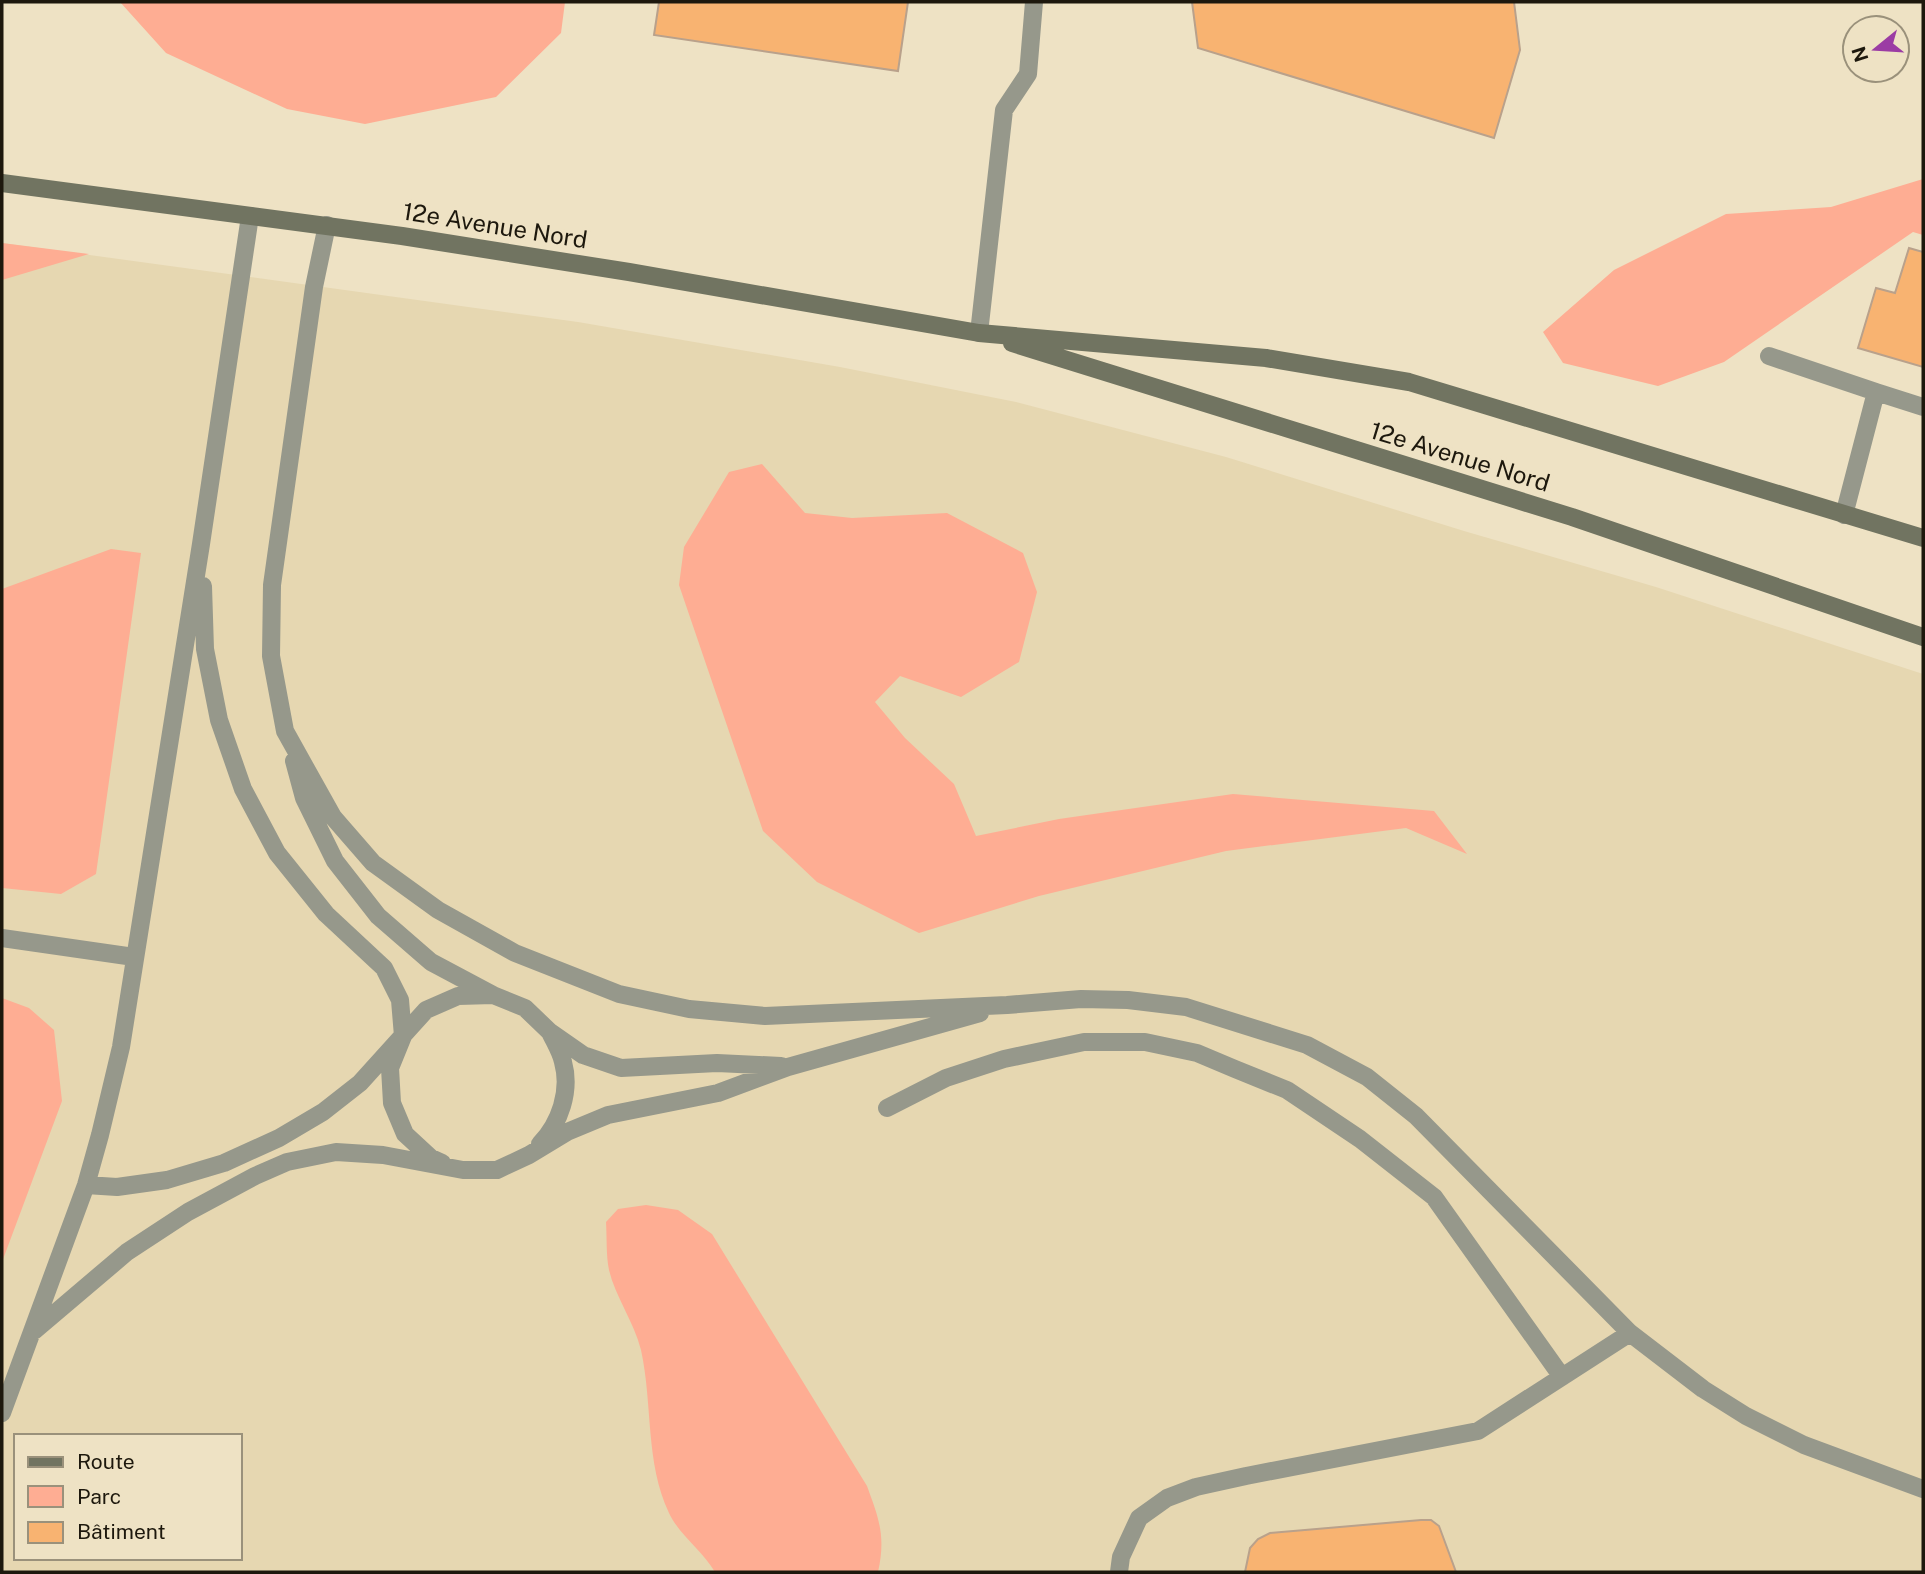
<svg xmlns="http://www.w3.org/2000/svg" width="1925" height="1574" font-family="'Public Sans',sans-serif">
	<rect width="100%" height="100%" fill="#eee2c4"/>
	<path fill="#e6d7b1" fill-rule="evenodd" d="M 2,243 L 578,322 L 840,367 L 1016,402 L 1226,457 L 1464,531 L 1656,587 L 1923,674 L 1923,1572 L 2,1572 ZM 16,1436 L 240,1436 L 240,1558 L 16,1558 Z"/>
	<path fill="#fead93" d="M 120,2 L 565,2 L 561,33 L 496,97 L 365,124 L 287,109 L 166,53 Z
		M 1923,179 L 1923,235 L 1913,232 L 1724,362 L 1658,386 L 1563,363 L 1543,332 L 1614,270 L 1726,214 L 1831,207 Z
		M 2,243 L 89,254 L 2,280 Z
		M 762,464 L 805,513 L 852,518 L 947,513 L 1023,553 L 1037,592 L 1019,662 L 961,697 L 900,676 L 875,702 L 905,738 L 954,784 L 976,836 L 1059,819 L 1233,794 L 1434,811 L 1467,854 L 1406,828 L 1226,851 L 1039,896 L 919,933 L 817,882 L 763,831 L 679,585 L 684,547 L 729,472 Z
		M 111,549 L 141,553 L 96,874 L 61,894 L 2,888 L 2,589 Z
		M 2,998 L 29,1008 L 54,1030 L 62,1101 L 2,1262 Z
		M 646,1205 L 678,1210 L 712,1234 L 867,1486 C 879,1519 886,1536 878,1572 L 715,1572 C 702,1550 680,1536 669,1513 C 645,1462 653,1405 641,1350 C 634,1322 615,1296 609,1270 C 606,1255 607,1238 606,1222 L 618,1209 Z"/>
	<path fill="#f8b371" stroke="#b9a18b" stroke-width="2" d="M 659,2 L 908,2 L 898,71 L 654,35 Z
		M 1192,2 L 1514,2 L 1520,50 L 1494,138 L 1198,48 Z
		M 1909,248 L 1923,252 L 1923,367 L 1858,348 L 1876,288 L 1895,293 Z
		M 1421,1520 L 1431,1520 L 1439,1526 L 1456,1572 L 1245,1572 L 1250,1548 L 1258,1539 L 1270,1533 Z"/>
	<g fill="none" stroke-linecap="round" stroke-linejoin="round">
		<path stroke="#96988b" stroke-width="18" d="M 327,225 L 314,287 L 272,585 L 271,656 L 285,731 L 333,817 L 373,863 L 438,910 L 515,953 L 619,994 L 689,1009 L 765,1016 L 1007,1005 L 1081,999 L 1128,1000 L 1186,1007 L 1307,1045 L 1367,1077 L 1416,1116 L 1630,1333 L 1703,1389 L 1746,1416 L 1804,1445 L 1923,1489
			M 979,333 L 1004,110 L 1028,74 L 1034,2
			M 1769,356 L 1876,392 L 1844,515
			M 1876,392 L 1923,407
			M 203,586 L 205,649 L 219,720 L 243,789 L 277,853 L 326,914 L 384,968 L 400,1000 L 403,1036 L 390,1068 L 392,1103 L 405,1134 L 431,1158 L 442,1163
			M 294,761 L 304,798 L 335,861 L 378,916 L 431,962 L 493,995
			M 2,938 L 134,957
			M 887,1108 L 946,1078 L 1004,1059 L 1084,1042 L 1145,1042 L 1197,1053 L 1235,1069 L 1287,1090 L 1360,1139 L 1434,1197 L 1562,1377
			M 540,1144 C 560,1123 571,1091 563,1062 C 561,1052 554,1041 550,1032
			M 86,1185 L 117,1187 L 167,1180 L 224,1163 L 279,1138 L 323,1112 L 360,1083 L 426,1010 L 458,996 L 493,995 L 525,1008 L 550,1032 L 583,1055 L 621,1068 L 717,1063 L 781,1066
			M 34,1331 L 127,1252 L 188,1212 L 255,1176 L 287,1162 L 336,1152 L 383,1155 L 463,1170 L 497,1170 L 529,1155 L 567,1132 L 608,1115 L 718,1093 L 788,1067 L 980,1013
			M 2,1413 L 86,1185 L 100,1135 L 121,1047 L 201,544 L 250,216
			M 1119,1572 L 1121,1557 L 1139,1518 L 1167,1498 L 1196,1487 L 1246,1476 L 1478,1431 L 1630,1333"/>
		<path stroke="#717461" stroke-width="18" d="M 2,183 L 402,236 L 629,272 L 979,333 L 1266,358 L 1409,382 L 1923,538
			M 1012,343 L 1572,517 L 1923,637"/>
	</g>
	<g text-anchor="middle" stroke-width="7" stroke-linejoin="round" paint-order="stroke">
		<g font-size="24" fill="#1d180d" stroke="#eee2c4">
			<text transform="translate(495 226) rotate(9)" y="8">12e Avenue Nord</text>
			<text transform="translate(1460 457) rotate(17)" y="8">12e Avenue Nord</text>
		</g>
	</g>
	<rect width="1925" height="1574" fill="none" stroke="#1d180d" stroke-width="7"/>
	<rect x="14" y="1434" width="228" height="126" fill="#eee2c4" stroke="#9a917b" stroke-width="2"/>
	<rect x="28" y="1457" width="35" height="10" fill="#717461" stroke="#9a917b" stroke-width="2"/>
	<text x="77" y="1469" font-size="21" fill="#1d180d">Route</text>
	<rect x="28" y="1486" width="35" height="21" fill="#fead93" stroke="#9a917b" stroke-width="2"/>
	<text x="77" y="1504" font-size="21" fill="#1d180d">Parc</text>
	<rect x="28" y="1522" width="35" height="21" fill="#f8b371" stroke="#9a917b" stroke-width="2"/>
	<text x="77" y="1539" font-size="21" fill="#1d180d">Bâtiment</text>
	<g transform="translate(1876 49) rotate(252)"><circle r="33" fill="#eee2c4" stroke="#9a917b" stroke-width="2"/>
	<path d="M0-5L12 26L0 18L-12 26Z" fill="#9b3ca4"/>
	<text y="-10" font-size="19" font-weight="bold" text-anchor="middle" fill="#1d180d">N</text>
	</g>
</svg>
